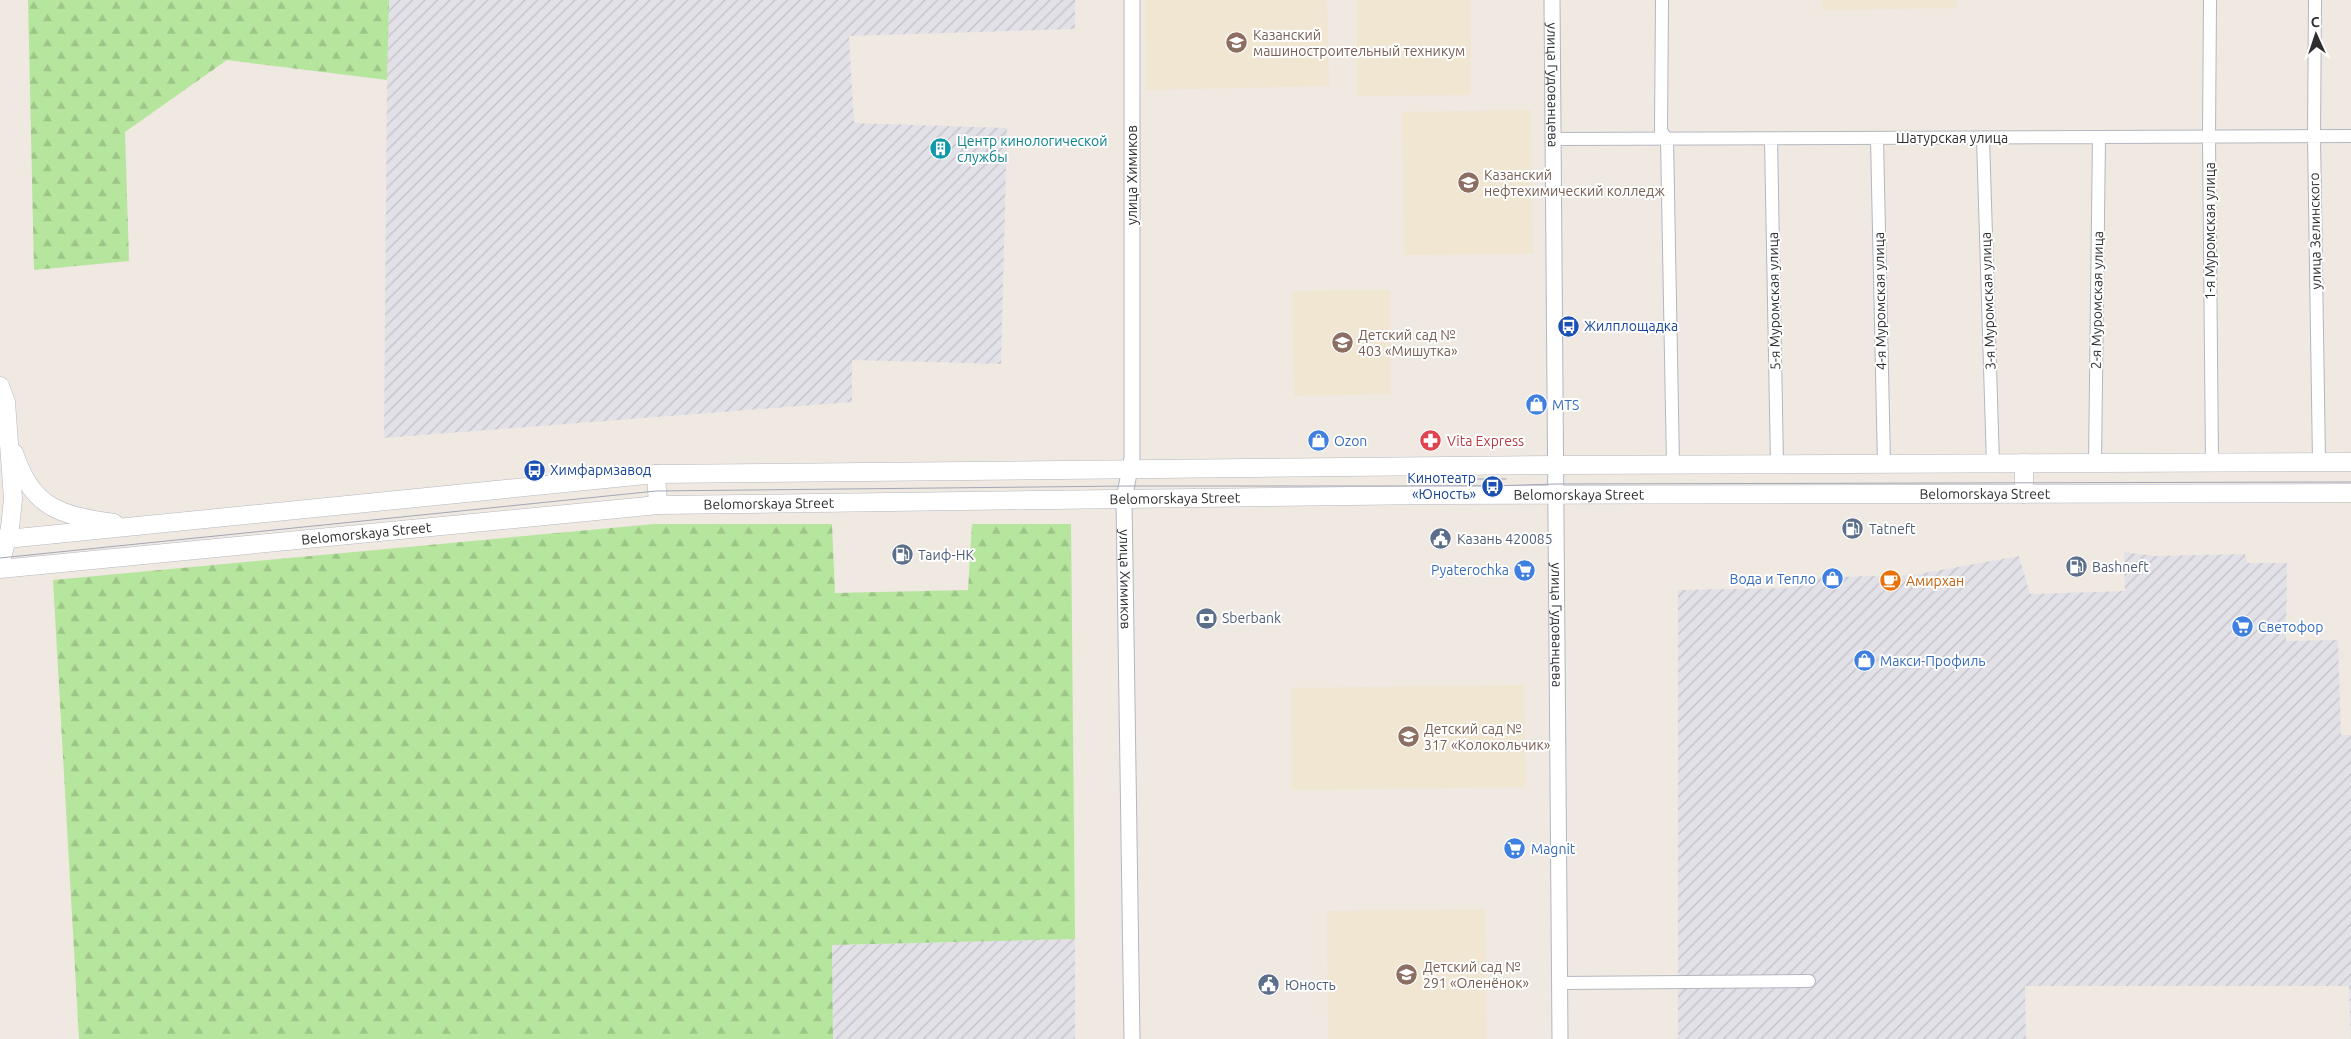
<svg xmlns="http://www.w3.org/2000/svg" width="2351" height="1039" font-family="Ubuntu,sans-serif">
	<defs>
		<pattern id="industrial-furrows" width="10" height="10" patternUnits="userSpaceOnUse" patternTransform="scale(1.25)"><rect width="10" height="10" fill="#e3e1e8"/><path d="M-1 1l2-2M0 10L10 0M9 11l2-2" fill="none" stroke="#c3c1c7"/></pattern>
		<pattern id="forest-firs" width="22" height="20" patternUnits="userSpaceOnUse" patternTransform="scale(1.25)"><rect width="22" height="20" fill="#b6e59e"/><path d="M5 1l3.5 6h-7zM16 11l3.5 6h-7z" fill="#9dc588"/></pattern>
	</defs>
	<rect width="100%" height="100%" fill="#efe9e1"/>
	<path fill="url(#industrial-furrows)" d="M 386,0 L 1075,0 L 1075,29 L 849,36 L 854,123 L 1007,128 L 1001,364 L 852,360 L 852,402 L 384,438 L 387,80 Z
		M 2124,552 L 2155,556 L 2245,554 L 2247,563 L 2287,563 L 2286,641 L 2338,640 L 2341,735 L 2351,735 L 2351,1039 L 2349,986 L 2025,986 L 2026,1039 L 1678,1039 L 1678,590 L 1791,588 L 1797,578 L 1913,575 L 2019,556 L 2030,594 L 2125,591 Z
		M 1075,939 L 1075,1039 L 833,1039 L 831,945 Z"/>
	<path fill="#f0e6d1" d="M 1145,0 L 1327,0 L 1329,86 L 1146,90 Z
		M 1357,0 L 1471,0 L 1471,95 L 1357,96 Z
		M 1822,0 L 1957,0 L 1957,8 L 1823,10 Z
		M 1531,110 L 1533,254 L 1404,255 L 1402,112 Z
		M 1390,290 L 1391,394 L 1294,396 L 1292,291 Z
		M 1524,685 L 1526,787 L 1292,790 L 1291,688 Z
		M 1485,909 L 1487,1039 L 1328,1039 L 1327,911 Z"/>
	<path fill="url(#forest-firs)" d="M 28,0 L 389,0 L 387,80 L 227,60 L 125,132 L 129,261 L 34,270 Z
		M 654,524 L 832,524 L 835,593 L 968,590 L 972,524 L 1071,524 L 1075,939 L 832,945 L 833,1039 L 79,1039 L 53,580 Z"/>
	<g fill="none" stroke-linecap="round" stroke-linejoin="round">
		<defs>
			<path id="minor" d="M 1662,0 L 1661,131 L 1667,139 L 1673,465
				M 2210,0 L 2209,137 L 2212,463
				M 2315,0 L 2314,137 L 2319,462
				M 1877,138 L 1884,464
				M 1983,138 L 1993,464
				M 1553,139 L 2351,136
				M 1771,139 L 1777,464
				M 2095,463 L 2099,137
				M 1560,983 L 1809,981"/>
			<g id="tertiary">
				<path id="s1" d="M 1132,0 L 1132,458 L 1124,499 L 1132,1039"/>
				<path id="s2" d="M 1552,0 L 1560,1039"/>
			</g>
			<g id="secondary">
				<path d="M 0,386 L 6,402 L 13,499 L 10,528 L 0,565"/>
				<path d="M 14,453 C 33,509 60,515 114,523"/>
				<path d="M 656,474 L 658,505"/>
				<path d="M 2024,494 L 2024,463"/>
				<path d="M 7,539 L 656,474 L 1557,465 L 2351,462"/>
				<path id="s3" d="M 0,569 L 658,505 L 1432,495 L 2351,493"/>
			</g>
		</defs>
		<use href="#minor" stroke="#b4b7c1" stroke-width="14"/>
		<use href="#tertiary" stroke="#b4b7c1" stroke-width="17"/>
		<use href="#secondary" stroke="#b4b7c1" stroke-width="19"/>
		<use href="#minor" stroke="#fff" stroke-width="12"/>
		<use href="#tertiary" stroke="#fff" stroke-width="15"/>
		<use href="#secondary" stroke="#fff" stroke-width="18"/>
		<path stroke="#a3a6b8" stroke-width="1" d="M 1469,479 L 1506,479
			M 0,558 L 656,491 L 1128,486 L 1492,486 L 1556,484 L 2351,482"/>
	</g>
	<defs>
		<symbol id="university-disc" viewBox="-11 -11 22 22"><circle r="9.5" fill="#8d6e63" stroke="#fff"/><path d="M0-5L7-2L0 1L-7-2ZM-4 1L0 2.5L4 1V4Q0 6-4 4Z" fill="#fff"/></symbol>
		<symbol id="building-disc" viewBox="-11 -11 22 22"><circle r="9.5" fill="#0f9aa8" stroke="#fff"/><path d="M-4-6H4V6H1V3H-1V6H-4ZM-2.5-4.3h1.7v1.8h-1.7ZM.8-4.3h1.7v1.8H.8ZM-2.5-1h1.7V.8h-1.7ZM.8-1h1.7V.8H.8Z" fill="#fff"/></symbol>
		<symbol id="bus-disc" viewBox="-11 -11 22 22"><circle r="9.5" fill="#1a4fb4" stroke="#fff"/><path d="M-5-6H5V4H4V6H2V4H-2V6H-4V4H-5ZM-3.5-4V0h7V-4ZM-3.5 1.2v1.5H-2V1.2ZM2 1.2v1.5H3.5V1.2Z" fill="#fff"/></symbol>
		<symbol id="school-disc" viewBox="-11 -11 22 22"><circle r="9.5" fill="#8d6e63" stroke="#fff"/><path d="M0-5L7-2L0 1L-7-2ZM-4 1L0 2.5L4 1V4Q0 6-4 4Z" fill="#fff"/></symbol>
		<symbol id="shop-disc" viewBox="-11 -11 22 22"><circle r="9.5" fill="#3f7fe0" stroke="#fff"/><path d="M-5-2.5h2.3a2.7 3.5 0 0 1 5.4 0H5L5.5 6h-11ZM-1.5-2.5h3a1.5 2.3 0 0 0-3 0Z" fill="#fff"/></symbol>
		<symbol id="pharmacy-disc" viewBox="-11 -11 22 22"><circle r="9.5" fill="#e0444e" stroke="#fff"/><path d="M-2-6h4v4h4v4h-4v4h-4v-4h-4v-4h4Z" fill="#fff"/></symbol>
		<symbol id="fuel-disc" viewBox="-11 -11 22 22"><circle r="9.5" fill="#5c6f8a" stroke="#fff"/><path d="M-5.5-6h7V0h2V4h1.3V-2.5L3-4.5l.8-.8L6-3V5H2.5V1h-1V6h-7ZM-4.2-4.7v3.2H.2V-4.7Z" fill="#fff"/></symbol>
		<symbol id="civic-disc" viewBox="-11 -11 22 22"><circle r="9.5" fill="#5c6f8a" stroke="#fff"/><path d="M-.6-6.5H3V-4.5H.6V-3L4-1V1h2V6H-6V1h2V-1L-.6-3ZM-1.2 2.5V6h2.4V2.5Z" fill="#fff"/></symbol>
		<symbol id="supermarket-disc" viewBox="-11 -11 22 22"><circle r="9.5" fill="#3f7fe0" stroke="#fff"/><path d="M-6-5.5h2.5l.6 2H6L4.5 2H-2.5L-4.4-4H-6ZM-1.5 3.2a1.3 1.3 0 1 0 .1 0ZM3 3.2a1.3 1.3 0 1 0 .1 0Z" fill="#fff"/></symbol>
		<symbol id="cafe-disc" viewBox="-11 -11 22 22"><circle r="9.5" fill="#e8710a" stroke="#fff"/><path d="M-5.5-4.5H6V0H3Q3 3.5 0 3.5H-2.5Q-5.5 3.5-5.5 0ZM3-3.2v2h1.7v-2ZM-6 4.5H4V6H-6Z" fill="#fff"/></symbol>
		<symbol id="bank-disc" viewBox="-11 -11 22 22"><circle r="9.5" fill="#5c6f8a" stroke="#fff"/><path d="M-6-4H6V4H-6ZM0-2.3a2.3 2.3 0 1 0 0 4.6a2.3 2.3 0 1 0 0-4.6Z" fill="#fff"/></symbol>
	</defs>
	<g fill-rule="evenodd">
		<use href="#university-disc" x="1224" y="30" width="25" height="25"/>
		<use href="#building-disc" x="928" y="136" width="25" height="25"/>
		<use href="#university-disc" x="1456" y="170" width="25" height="25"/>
		<use href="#bus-disc" x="1556" y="314" width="25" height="25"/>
		<use href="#school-disc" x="1330" y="330" width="25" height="25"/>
		<use href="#shop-disc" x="1524" y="392" width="25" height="25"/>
		<use href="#shop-disc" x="1306" y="428" width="25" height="25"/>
		<use href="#pharmacy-disc" x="1418" y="428" width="25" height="25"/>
		<use href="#bus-disc" x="522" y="458" width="25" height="25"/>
		<use href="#bus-disc" x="1480" y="474" width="25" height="25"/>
		<use href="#fuel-disc" x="1840" y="516" width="25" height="25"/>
		<use href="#civic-disc" x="1428" y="526" width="25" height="25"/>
		<use href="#fuel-disc" x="890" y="542" width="25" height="25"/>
		<use href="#fuel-disc" x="2064" y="554" width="25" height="25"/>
		<use href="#supermarket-disc" x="1512" y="558" width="25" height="25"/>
		<use href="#shop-disc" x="1820" y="566" width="25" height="25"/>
		<use href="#cafe-disc" x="1878" y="568" width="25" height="25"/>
		<use href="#bank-disc" x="1194" y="606" width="25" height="25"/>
		<use href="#supermarket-disc" x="2230" y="614" width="25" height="25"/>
		<use href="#shop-disc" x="1852" y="648" width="25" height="25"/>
		<use href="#school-disc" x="1396" y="724" width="25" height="25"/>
		<use href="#supermarket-disc" x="1502" y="836" width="25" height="25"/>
		<use href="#school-disc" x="1394" y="962" width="25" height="25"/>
		<use href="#civic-disc" x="1256" y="972" width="25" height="25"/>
	</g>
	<g text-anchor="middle" stroke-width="4" stroke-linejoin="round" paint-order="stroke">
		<g font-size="14" fill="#785e54" stroke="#fff" text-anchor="start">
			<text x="1253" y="40">Казанский<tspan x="1253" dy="16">машиностроительный техникум</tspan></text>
			<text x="1484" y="180">Казанский<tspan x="1484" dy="16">нефтехимический колледж</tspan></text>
			<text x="1358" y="340">Детский сад №<tspan x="1358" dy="16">403 «Мишутка»</tspan></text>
			<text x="1424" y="734">Детский сад №<tspan x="1424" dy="16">317 «Колокольчик»</tspan></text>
			<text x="1423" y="972">Детский сад №<tspan x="1423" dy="16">291 «Оленёнок»</tspan></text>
		</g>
		<g font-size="14" fill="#2e2e2e" stroke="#fff">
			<text dy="5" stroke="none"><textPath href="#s2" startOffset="85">улица Гудованцева</textPath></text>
			<text x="1952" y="143">Шатурская улица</text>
			<text transform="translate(1132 175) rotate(-90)" y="5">улица Химиков</text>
			<text transform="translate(2210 231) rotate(-90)" y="5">1-я Муромская улица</text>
			<text transform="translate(2315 231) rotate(-91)" y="5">улица Зелинского</text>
			<text transform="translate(2097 300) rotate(-89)" y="5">2-я Муромская улица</text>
			<text transform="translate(1774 301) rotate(-91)" y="5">5-я Муромская улица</text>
			<text transform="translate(1880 301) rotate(-91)" y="5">4-я Муромская улица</text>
			<text transform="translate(1988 301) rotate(-92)" y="5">3-я Муромская улица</text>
			<text dy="5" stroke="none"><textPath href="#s3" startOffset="1988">Belomorskaya Street</textPath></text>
			<text dy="5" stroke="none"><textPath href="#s3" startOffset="1582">Belomorskaya Street</textPath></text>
			<text dy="5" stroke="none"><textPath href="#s3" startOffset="1178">Belomorskaya Street</textPath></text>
			<text dy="5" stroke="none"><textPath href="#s3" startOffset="772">Belomorskaya Street</textPath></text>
			<text dy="5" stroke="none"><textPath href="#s3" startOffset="368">Belomorskaya Street</textPath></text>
			<text dy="5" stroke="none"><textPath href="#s1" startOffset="580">улица Химиков</textPath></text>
			<text dy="5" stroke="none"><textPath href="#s2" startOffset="625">улица Гудованцева</textPath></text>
		</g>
		<g font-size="14" fill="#0d838f" stroke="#fff" text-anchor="start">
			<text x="957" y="146">Центр кинологической<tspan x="957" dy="16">службы</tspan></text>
		</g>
		<g font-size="14" fill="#164399" stroke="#fff" text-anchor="start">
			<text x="1584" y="331">Жилплощадка</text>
			<text x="550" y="475">Химфармзавод</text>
			<text x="1476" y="483" text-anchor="end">Кинотеатр<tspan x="1476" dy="16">«Юность»</tspan></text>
		</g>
		<g font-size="14" fill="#366cbe" stroke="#fff" text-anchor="start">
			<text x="1552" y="410">MTS</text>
			<text x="1334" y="446">Ozon</text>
			<text x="1509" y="575" text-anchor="end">Pyaterochka</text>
			<text x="1816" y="584" text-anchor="end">Вода и Тепло</text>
			<text x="2258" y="632">Светофор</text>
			<text x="1880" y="666">Макси-Профиль</text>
			<text x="1531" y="854">Magnit</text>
		</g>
		<g font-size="14" fill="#be3a42" stroke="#fff" text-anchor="start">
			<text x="1447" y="446">Vita Express</text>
		</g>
		<g font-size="14" fill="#4e5e75" stroke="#fff" text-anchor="start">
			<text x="1869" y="534">Tatneft</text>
			<text x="1457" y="544">Казань 420085</text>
			<text x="918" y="560">Таиф-НК</text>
			<text x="2092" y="572">Bashneft</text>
			<text x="1222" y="623">Sberbank</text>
			<text x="1285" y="990">Юность</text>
		</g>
		<g font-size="14" fill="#c56008" stroke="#fff" text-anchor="start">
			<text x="1906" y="586">Амирхан</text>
		</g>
	</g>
	<g transform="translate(2316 35) rotate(357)" stroke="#ffffff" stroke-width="4" paint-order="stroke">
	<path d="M0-4L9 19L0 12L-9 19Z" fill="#2e2e2e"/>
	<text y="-8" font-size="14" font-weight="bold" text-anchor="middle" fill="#2e2e2e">С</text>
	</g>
</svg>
